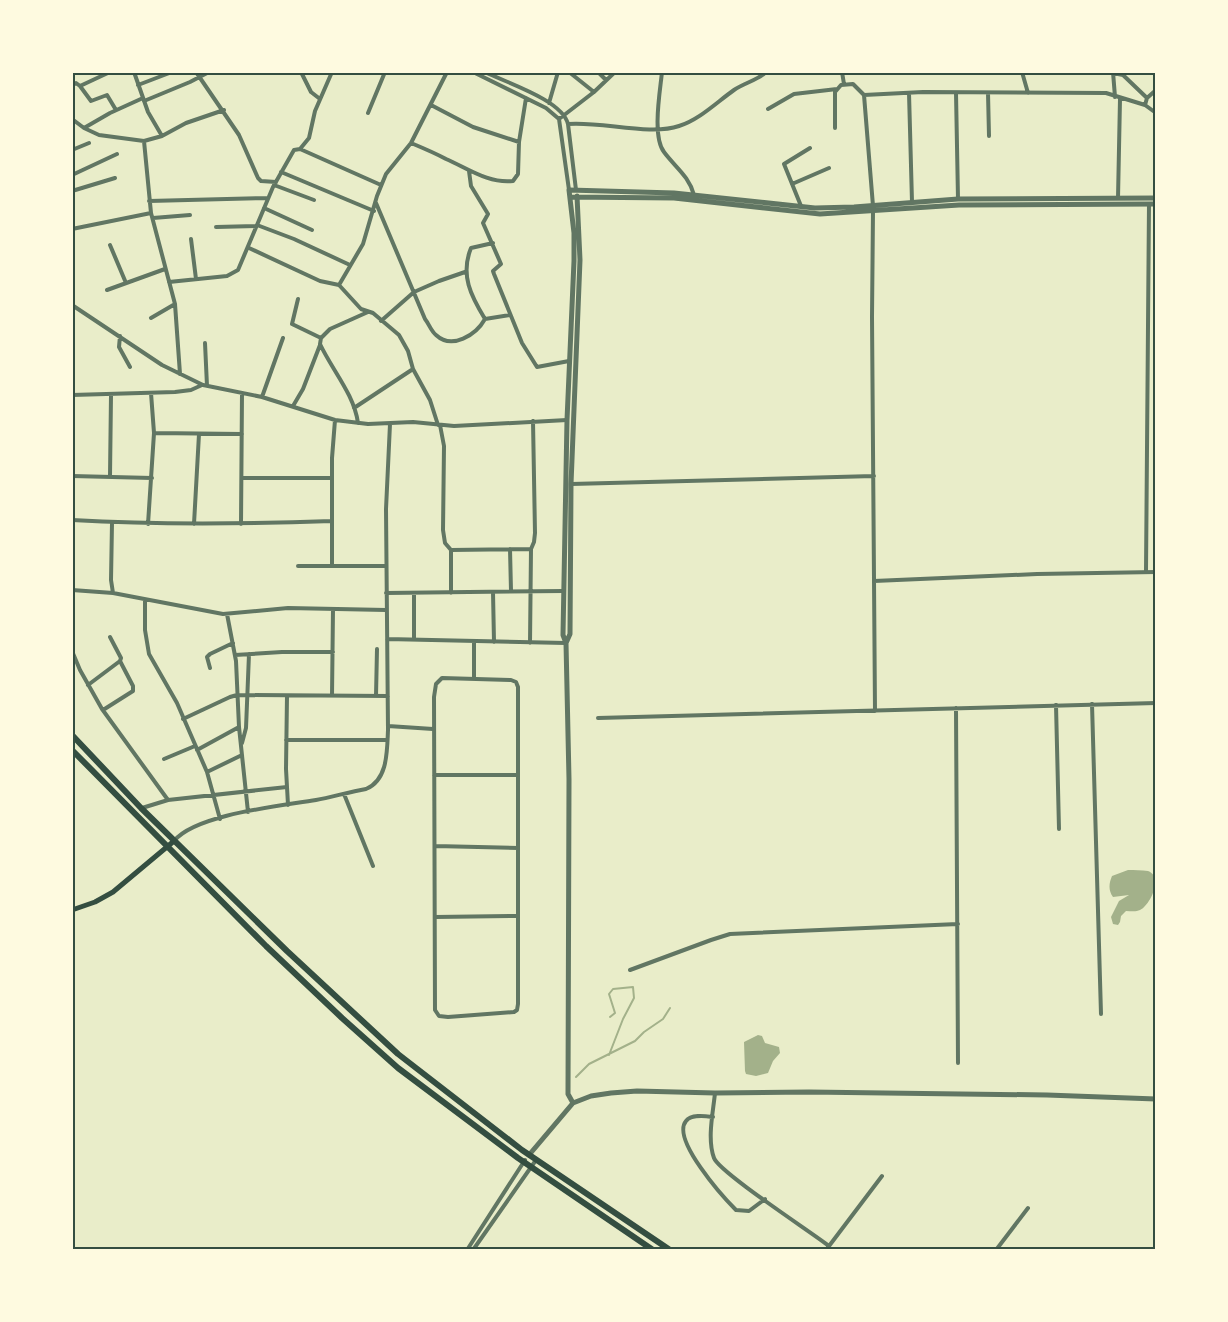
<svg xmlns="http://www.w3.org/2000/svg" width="1228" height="1322" font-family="Spectral,serif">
	<rect width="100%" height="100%" fill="#e9edc9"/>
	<path fill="#a3b18a" d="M 1128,870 C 1134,870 1142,870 1148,871 C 1164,877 1150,905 1140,910 C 1136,912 1131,911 1126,911 L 1121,916 L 1120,922 L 1118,925 L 1113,924 L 1111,917 L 1119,901 L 1129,895 L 1113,897 C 1108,890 1109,883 1112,876 Z
		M 758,1035 L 762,1036 L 765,1043 L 779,1047 L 780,1053 L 773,1061 L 768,1073 L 756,1076 L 746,1074 L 745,1071 L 744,1042 Z"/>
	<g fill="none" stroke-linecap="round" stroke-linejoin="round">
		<path stroke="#a3b18a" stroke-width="2" d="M 609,1055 L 623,1019 L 634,998 L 633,987 L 613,989 L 609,994 L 615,1013 L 610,1017
			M 576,1077 L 589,1064 L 635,1041 L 644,1032 L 663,1019 L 670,1008"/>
		<path stroke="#617663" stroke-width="4" d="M 134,72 L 148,112 L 162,136
			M 196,72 L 239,135 L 258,178 L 261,181 L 276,182
			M 301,72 L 311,92 L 320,99
			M 473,72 L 546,108 L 559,119 L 569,190
			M 485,72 C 507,83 562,100 568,124 L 576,190
			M 569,72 L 594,92
			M 598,72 L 606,80
			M 662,72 C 660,92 652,136 664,152 C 675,167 689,176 694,195
			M 842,72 L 844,84
			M 1022,72 L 1028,93
			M 1113,72 L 1115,97
			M 1113,73 L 1123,75 L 1147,98
			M 72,85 L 76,83 L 80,86 L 110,72
			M 138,85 L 172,72
			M 80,86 L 91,101 L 107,95 L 116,110
			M 909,93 L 912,202
			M 956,93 L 958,199
			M 988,93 L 989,136
			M 864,95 L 923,92 L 1106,93 L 1145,105 L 1156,113
			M 144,101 L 190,82 L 209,72
			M 549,103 L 558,72
			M 431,105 L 473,127 L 519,142
			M 1145,105 L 1147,98 L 1156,90
			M 768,109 L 794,94 L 837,89
			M 368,113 L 385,72
			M 72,119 L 84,128 L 99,135 L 144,141 L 162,136 L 186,123 L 224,110
			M 559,119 L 594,92 L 615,72
			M 568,124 C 601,121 650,136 679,126 C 699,120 717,102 734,90 C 744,83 758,80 766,72
			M 84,128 L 110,113 L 143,98
			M 835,128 L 835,92 L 841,85 L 853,84 L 864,95 L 873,206
			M 144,141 L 151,213 L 175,304 L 180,374
			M 411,143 C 423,148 435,153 446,159 C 467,168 489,184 513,181 L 518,174 L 519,142 L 526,98
			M 300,149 L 381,185
			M 72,150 L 89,143
			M 469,171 L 471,186 L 488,214 L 483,223 L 501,264 L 493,271 L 494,274 L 522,343 L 537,367 L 569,361
			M 281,172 L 374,211
			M 72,175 L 117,154
			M 792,184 L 829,168
			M 274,185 L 314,200
			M 72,191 L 115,178
			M 1118,198 L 1120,99
			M 149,201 L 268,198
			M 376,203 L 425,319 C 429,324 431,331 436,335 C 452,350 476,335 485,319
			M 801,206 L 784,164 L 810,148
			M 264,208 L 312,230
			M 873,211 L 872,317 L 875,711
			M 153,218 L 190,215
			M 257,225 L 294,239 L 350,265
			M 216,227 L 256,226
			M 72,229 L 151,213
			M 191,239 L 196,279
			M 493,243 L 471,248 C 460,275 471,296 485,319 L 510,315
			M 110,245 L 126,283
			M 249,248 L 320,281 L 339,285 L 361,309 L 373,313 L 399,335 L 408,351 L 413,369 L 430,400 L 438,425
			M 169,282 L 227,276 L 238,270 L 273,187 L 294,150 L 300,149 L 309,138 L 315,111 L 332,72
			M 339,285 L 363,244 L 377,196 L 386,174 L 411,143 L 447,72
			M 107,290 L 165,269
			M 298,299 L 292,324 L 321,338 L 320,344 C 332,370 354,394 358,423
			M 72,305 L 162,365 L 203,385 L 262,397 L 335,420 L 368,424 L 413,422 L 454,426 L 567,420
			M 151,318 L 175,304
			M 381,321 L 414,292 L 439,281 L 465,272
			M 120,336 L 119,347 L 130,367
			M 321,338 L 330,329 L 368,312
			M 205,343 L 207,386
			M 72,395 L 175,392 L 191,390 L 202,385
			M 262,397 L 283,338
			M 293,406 L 303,389 L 320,345
			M 354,408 L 413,369
			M 440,425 L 444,446 L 443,530 L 445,543 L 451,550 L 451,593
			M 154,433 L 242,434
			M 72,476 L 152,478
			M 110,476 L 111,395
			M 243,478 L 332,478
			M 571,484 L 874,476
			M 72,520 C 159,525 245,524 332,521
			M 112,523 L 111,580 L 113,593
			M 148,524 L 154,433 L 151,393
			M 194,524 L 199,434
			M 241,524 L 242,393
			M 510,549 L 511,591
			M 451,550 L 531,549
			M 298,566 L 386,566
			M 332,566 L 332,458 L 335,420
			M 1146,572 L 1149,204
			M 874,581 L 1037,574 L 1156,572
			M 72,590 L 113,593 L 223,614 L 288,608 L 386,610
			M 493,592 L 494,642
			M 386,593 L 563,591
			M 145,600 L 145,630 L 149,654 L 177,703 L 207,772 L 220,819
			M 227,614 L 236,661 L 239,727 L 248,812
			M 387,639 L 566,643
			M 414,640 L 414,594
			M 474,641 L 474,678
			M 530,643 L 531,549 L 534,542 L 535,533 L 533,421
			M 72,651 L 80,670 L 102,709 L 168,800
			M 235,655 L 282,652 L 333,652
			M 210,668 L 207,657 L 210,654 L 233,643
			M 442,678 L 511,680 L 516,682 L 518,687 L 518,1004 L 517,1010 L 514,1012 L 448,1017 L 439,1016 L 435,1010 L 434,697 L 436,684 Z
			M 88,685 L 120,661 L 121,658 L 110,637
			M 287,696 L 286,769 L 288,805
			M 332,696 L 333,609
			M 376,696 L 377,649
			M 1092,704 L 1101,1014
			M 1056,705 L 1059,829
			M 956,708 L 958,1063
			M 103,710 L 133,691 L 133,686 L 120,661
			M 598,718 L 1156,703
			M 183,719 L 230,697 L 237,695 L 388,696
			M 388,726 L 433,729
			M 286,740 L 387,740
			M 242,743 L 246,728 L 249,654
			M 197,750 L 239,727
			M 164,759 L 195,746
			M 207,772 L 242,755
			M 434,775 L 518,775
			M 344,794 L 373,866
			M 142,808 L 168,800 L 287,787
			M 174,841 C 196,814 281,806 316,800 C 332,797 349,792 366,789 C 388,780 387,751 388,730 L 386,509 L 390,424
			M 435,846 L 518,848
			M 435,917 L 517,916
			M 630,970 L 711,940 L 730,934 L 958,924
			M 715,1093 C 713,1113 707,1139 714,1158 C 719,1172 811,1232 829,1246
			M 713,1117 C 705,1116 691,1114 686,1121 C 671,1139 723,1197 736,1210 L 749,1211 L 765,1199
			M 467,1250 L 525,1160
			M 473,1250 L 536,1160
			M 826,1250 L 882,1176
			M 996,1250 L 1028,1208"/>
		<path stroke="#617663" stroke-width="5" d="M 570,197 L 674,198 L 820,214 L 959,205 L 1156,204
			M 566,643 L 570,634 L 571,484 L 580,260 L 577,196
			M 573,1103 L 568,1094 L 569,779 L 566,643 L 563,635 L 567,420 L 574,261 L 574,233 L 569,190 L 674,193 L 815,208 L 854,207 L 958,199 L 1156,198
			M 529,1155 L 573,1103 L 591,1096 L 611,1093 L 637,1091 L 715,1093 L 809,1092 L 1047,1095 L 1156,1099"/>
		<path stroke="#344e41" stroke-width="5" d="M 72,910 L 95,902 L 113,892 L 174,841"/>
		<path stroke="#344e41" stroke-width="6" d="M 72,735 L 141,808 L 287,951 L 398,1054 L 522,1150 L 670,1250
			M 72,750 L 266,946 L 342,1018 L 398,1068 L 518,1158 L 653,1250"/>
	</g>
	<rect width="1228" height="1322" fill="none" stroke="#fefae0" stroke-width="147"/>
	<rect x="74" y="74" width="1080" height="1174" fill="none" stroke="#344e41" stroke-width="2"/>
</svg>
